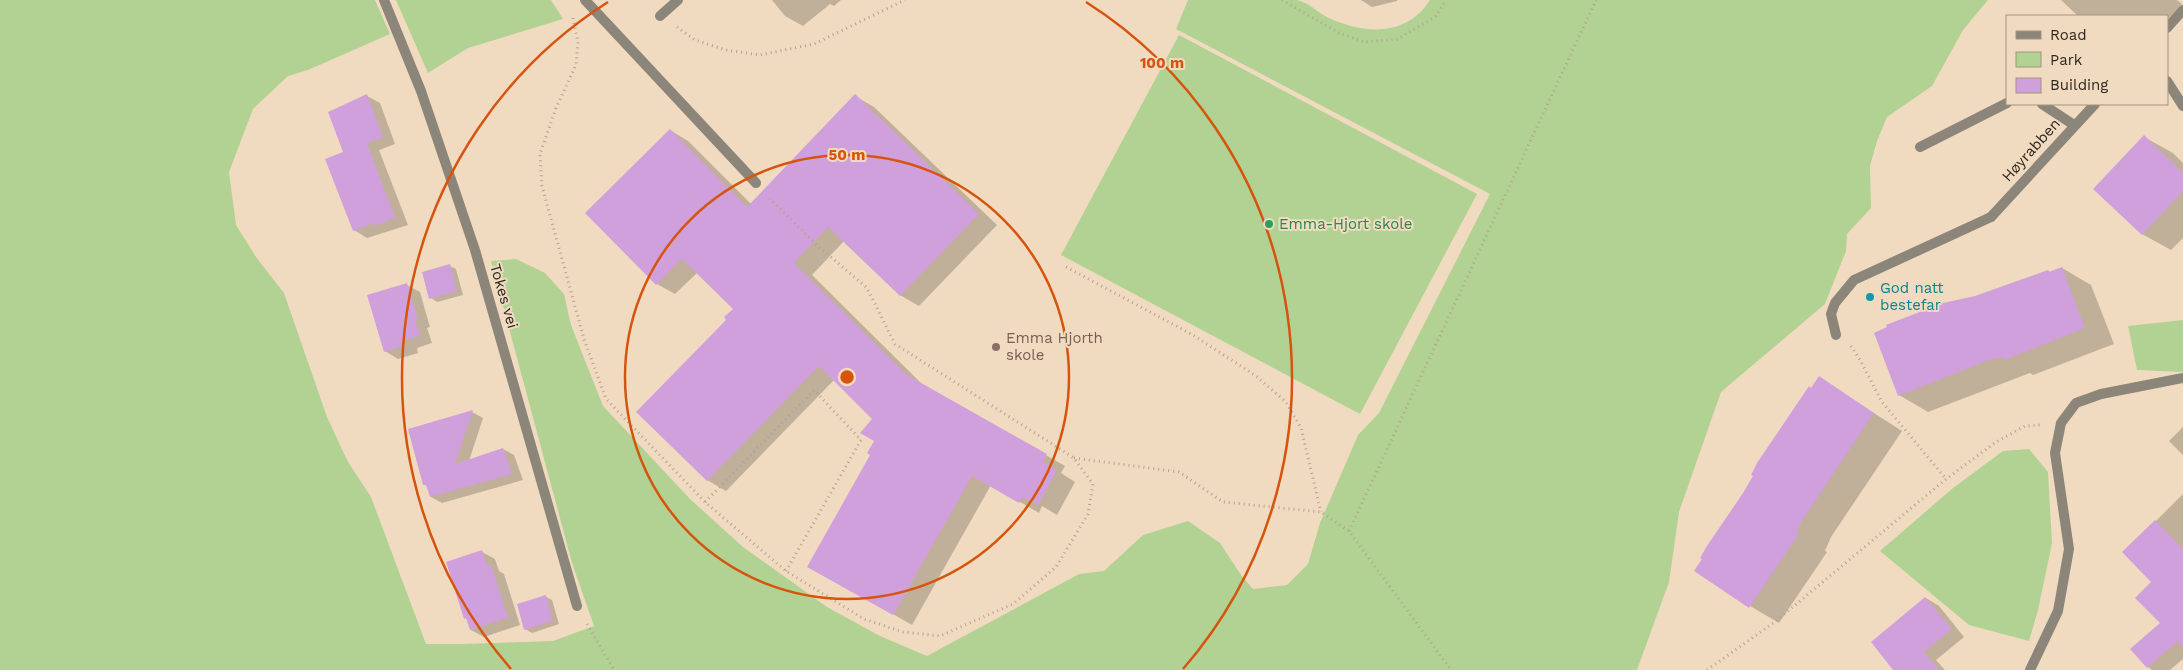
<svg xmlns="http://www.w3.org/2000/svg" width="2183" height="670" font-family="'Work Sans',sans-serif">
	<rect width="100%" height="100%" fill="#f1dbc0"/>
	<path fill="#b1d293" d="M 0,0 L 375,0 L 390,34 L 308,70 L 288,76 L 253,109 L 229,172 L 236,225 L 256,257 L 284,293 L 327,417 L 348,462 L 371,497 L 426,644 L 461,644 L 553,641 L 594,626 L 572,563 L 491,261 L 516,259 L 545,273 L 564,294 L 571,325 L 603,406 L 690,499 L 743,547 L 827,607 L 880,636 L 927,656 L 1079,574 L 1104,571 L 1143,535 L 1188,521 L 1220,543 L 1241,575 L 1253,589 L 1287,585 L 1308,564 L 1320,523 L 1358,435 L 1379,413 L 1490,194 L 1176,29 L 1188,0 C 1213,0 1237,0 1262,0 C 1273,0 1285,0 1296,0 C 1307,1 1317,12 1327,17 C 1362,34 1406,38 1430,0 L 1988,0 L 1963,30 L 1932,86 L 1887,117 L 1877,141 L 1870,166 L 1871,208 L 1847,234 L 1846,251 L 1825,304 L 1721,392 L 1679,512 L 1669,582 L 1637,670 L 0,670 Z
		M 396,0 L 551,0 L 563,19 L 468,48 L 428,73 Z
		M 1179,35 L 1477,194 L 1360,414 L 1061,255 Z
		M 2183,320 L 2183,372 L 2137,370 L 2128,326 Z
		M 2029,449 L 2048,472 L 2052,543 L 2038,610 L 2029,641 L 1969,625 L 1880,551 L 1953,488 L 2003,451 Z"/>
	<path fill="#0003" d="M 772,0 L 841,0 L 834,6 L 830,4 L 803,26 L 785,16 Z
		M 1361,0 L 1397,0 L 1397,1 L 1372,7 Z
		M 2061,0 L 2177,0 L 2182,4 L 2167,20 L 2167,16 L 2078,16 Z
		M 367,96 L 380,103 L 395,144 L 379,150 L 408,225 L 367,238 L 354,230 L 345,153 Z
		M 855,96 L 874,107 L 997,225 L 919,306 L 900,295 L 844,241 L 812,275 L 925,387 L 1065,466 L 1061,473 L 1075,482 L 1057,515 L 1042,506 L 1039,513 L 991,485 L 912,625 L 809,566 L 872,455 L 876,440 L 873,419 L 834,380 L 726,491 L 707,480 L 728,320 L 734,309 L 697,273 L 675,294 L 657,284 L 670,130 L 688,141 L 751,204 Z
		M 2144,137 L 2173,153 L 2183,163 L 2183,238 L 2171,250 L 2142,234 Z
		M 450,266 L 456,269 L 463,295 L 437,302 L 431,298 Z
		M 2062,268 L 2091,285 L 2114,344 L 2033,375 L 2030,373 L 1928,412 L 1899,395 L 1975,297 L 2048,271 L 2051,272 Z
		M 407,285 L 420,292 L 430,327 L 427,328 L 432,343 L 417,348 L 418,353 L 398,359 L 385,351 Z
		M 1819,378 L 1902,431 L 1831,537 L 1825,551 L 1827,552 L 1779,623 L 1750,606 L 1754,476 Z
		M 472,412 L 483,418 L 469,461 L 503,449 L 514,455 L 523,480 L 442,503 L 431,497 L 427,486 L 424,484 Z
		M 2183,427 L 2183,455 L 2169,441 Z
		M 2183,494 L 2183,659 L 2170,670 L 2152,670 L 2148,667 L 2162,623 L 2153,582 L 2124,553 Z
		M 482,552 L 495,559 L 499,571 L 504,574 L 520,625 L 484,637 L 471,630 L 467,619 L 465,618 Z
		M 546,597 L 552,600 L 559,624 L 532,633 L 525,629 Z
		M 1926,598 L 1939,606 L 1964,637 L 1936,660 L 1945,670 L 1894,670 Z"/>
	<path fill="#d0a0dc" d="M 367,94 L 383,137 L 367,143 L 395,218 L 374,226 L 373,223 L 353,231 L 325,159 L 343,152 L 328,112 Z
		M 855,94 L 979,214 L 900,296 L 828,227 L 794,263 L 907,375 L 1047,454 L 1043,462 L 1057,470 L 1038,505 L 1023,497 L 1019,503 L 972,476 L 893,615 L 807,567 L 870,455 L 867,453 L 874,441 L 860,433 L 872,419 L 819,366 L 707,481 L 636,412 L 726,320 L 724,317 L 733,309 L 682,259 L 656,285 L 585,213 L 670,129 L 747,207 Z
		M 2144,135 L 2183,173 L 2183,191 L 2142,235 L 2093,189 Z
		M 450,264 L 457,291 L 429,299 L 422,272 Z
		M 2062,267 L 2085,328 L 2004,360 L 2002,357 L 1989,360 L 1898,396 L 1874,333 L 1887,327 L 1886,325 L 1943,303 L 1975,296 L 2048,270 L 2049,272 Z
		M 407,283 L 418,320 L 415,320 L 420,336 L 404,340 L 406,345 L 384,352 L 367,295 Z
		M 1819,376 L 1874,413 L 1802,521 L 1796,533 L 1799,534 L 1749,608 L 1694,571 L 1702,559 L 1700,558 L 1707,546 L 1743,493 L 1753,476 L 1751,475 L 1757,463 L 1809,386 L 1811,388 Z
		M 473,410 L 455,464 L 503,448 L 512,474 L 430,497 L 426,485 L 423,485 L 408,429 Z
		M 2155,520 L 2183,549 L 2183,647 L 2178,641 L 2147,668 L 2130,649 L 2160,623 L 2135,598 L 2151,582 L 2122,552 Z
		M 482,550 L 487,566 L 491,565 L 508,618 L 470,630 L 466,618 L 464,619 L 446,562 Z
		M 546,595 L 553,621 L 524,630 L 517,604 Z
		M 1925,597 L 1952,629 L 1924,652 L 1939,670 L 1893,670 L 1871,642 Z"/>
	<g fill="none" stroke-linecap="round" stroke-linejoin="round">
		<path stroke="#b3a28c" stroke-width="3" stroke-dasharray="1 4" stroke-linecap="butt" d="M 1282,0 L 1339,33 L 1365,42 L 1398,39 L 1436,16 L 1446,0
			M 573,18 L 578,42 L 576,65 L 556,108 L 540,154 L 542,186 L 584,339 L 606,399 L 705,502 L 786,571 L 864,619 L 903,632 L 940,636 L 1013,604 L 1056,567 L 1088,514 L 1093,484 L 1074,458 L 895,344 L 867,288 L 818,246 L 769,198
			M 677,27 L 695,40 L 726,50 L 760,55 L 814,44 L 905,0
			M 1066,267 L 1193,335 L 1256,376 L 1286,402 L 1301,428 L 1321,512
			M 1851,346 L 1860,360 L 1882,402 L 1946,479
			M 1074,458 L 1179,472 L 1223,502 L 1321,512 L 1349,531 L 1451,670
			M 705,502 L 814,390 L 861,440 L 786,571
			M 1349,531 L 1596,0
			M 587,624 L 614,670
			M 1707,670 L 1776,621 L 1946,479 L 1996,442 L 2025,426 L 2040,425"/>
		<path stroke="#8c867a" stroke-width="10" d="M 585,0 L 756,183
			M 2167,81 L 2183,106
			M 2042,104 L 2074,125
			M 1920,147 L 2007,103
			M 1836,335 L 1831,314 L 1835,303 L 1854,280 L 1991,217"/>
		<path stroke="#8c867a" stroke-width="10" d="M 384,0 L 421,91 L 475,250 L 577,606
			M 660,16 L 678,0
			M 2167,28 L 2183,10
			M 1991,217 L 2095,104
			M 2030,670 L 2058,611 L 2069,549 L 2055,453 L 2061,423 L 2076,403 L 2101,394 L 2183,378"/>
	</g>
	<g fill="none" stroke="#d6540e" stroke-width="2.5">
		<circle cx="847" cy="377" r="222"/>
		<path d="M511 669A445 445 0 0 1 608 2M1086 2A445 445 0 0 1 1183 669"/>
	</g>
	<circle fill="#2e9e5b" stroke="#f1dbc0" stroke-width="2" cx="1269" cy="224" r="5"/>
	<circle fill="#0f9aa8" stroke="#f1dbc0" stroke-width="2" cx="1870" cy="297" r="5"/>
	<circle fill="#8d6e63" stroke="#f1dbc0" stroke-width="2" cx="996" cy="347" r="5"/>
	<g text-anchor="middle" stroke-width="4" stroke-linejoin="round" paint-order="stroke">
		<g font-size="15" fill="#2f271d" stroke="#f1dbc0">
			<text transform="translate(2031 150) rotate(-48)" y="5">Høyrabben</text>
			<text transform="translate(504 296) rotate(74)" y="5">Tokes vei</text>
		</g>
		<g font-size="15" fill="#27864d" stroke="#f1dbc0" text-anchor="start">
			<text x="1279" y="229">Emma-Hjort skole</text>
		</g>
		<g font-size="15" fill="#0d838f" stroke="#f1dbc0" text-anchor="start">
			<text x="1880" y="293">God natt<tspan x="1880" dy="17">bestefar</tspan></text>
		</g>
		<g font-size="15" fill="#785e54" stroke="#f1dbc0" text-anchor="start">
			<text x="1006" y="343">Emma Hjorth<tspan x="1006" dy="17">skole</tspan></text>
		</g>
	</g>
	<circle cx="847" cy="377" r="8" fill="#d6540e" stroke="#f1dbc0" stroke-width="2.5"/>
	<g font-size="15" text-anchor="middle" font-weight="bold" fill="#d6540e" stroke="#f1dbc0" stroke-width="4" stroke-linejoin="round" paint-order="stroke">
		<text x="1162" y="68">100 m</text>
		<text x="847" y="160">50 m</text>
	</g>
	<rect x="2006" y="15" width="162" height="90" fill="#f1dbc0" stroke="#a3937f"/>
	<rect x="2016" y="31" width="25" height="8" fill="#8c867a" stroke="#a3937f"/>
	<text x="2050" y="40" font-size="15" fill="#2f271d">Road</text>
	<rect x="2016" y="52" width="25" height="15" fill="#b1d293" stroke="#a3937f"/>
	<text x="2050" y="65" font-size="15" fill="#2f271d">Park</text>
	<rect x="2016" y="78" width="25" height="15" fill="#d0a0dc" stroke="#a3937f"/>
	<text x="2050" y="90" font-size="15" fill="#2f271d">Building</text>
</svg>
